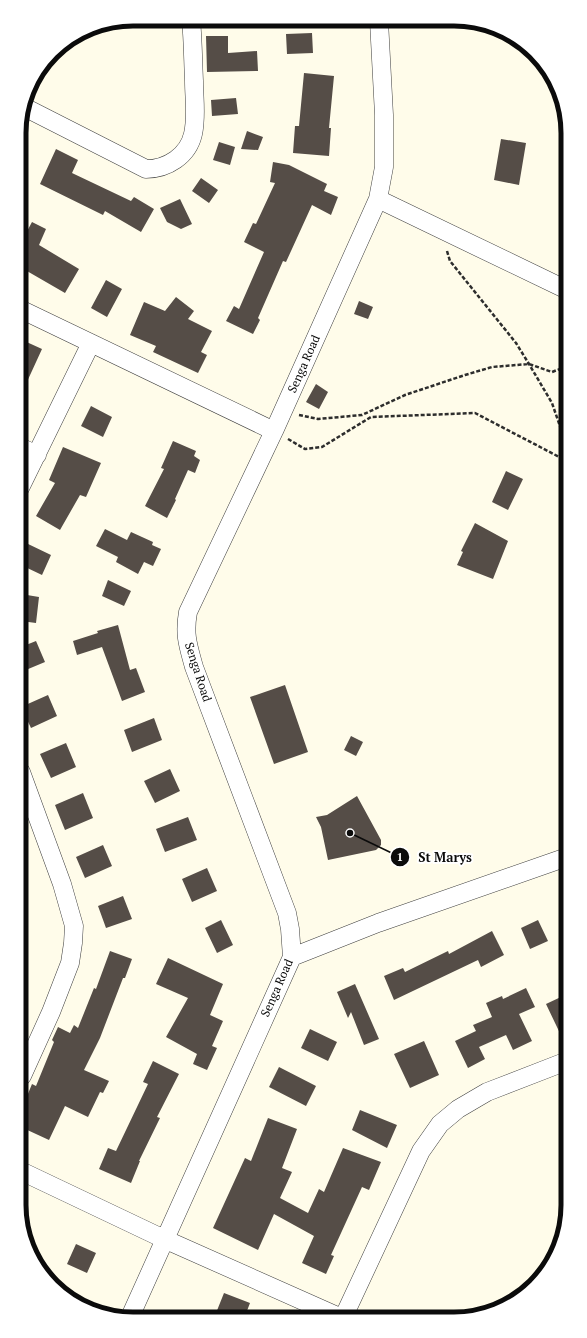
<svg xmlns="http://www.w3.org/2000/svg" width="587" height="1338" font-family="'PT Serif',serif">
	<rect width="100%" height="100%" fill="#fffcea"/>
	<path fill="#554d47" d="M 312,33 L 313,53 L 287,54 L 286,34 Z
		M 206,36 L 228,36 L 228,53 L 257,51 L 258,71 L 207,72 Z
		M 304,73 L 334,76 L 329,128 L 331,128 L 329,156 L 293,153 L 295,126 L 299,126 Z
		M 236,98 L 238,114 L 212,116 L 211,100 Z
		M 247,131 L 263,137 L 258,150 L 241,149 Z
		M 501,139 L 526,143 L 519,185 L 494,180 Z
		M 219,142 L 235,147 L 230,165 L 213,160 Z
		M 56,149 L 78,160 L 72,173 L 131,201 L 134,197 L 154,209 L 141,232 L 105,211 L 103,215 L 40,184 Z
		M 273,162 L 289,165 L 327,184 L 324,191 L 338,197 L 331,215 L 312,205 L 286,262 L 283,261 L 258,318 L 260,320 L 253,334 L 226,321 L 234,306 L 239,309 L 264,252 L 244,242 L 253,223 L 256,224 L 275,183 L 270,182 Z
		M 201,178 L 218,190 L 209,203 L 192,191 Z
		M 180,199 L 192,224 L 181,229 L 167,222 L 160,208 Z
		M 32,222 L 46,229 L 39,245 L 79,269 L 65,293 L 20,267 L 20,233 L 25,235 Z
		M 106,280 L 122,289 L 107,317 L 91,308 Z
		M 176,297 L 194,311 L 188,319 L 212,331 L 201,352 L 207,355 L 198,373 L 153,352 L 156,346 L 130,335 L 144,302 L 165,311 Z
		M 359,301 L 373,307 L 368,319 L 354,314 Z
		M 20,339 L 42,349 L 20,397 Z
		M 316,384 L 328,392 L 319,409 L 306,402 Z
		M 91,406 L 112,417 L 103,437 L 81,426 Z
		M 173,441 L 196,451 L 194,456 L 200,460 L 195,473 L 188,470 L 175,499 L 176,500 L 167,518 L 145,506 L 164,469 L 161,468 Z
		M 63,447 L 101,463 L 86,497 L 80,495 L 60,530 L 36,516 L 55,483 L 49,480 Z
		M 506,471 L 523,479 L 508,510 L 492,502 Z
		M 475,523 L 508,541 L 493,579 L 457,565 L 463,552 L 461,551 Z
		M 105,529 L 127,540 L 131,532 L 153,542 L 152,545 L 161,549 L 153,566 L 144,562 L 138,574 L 116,562 L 118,557 L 96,546 Z
		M 26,543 L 51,555 L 42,575 L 21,565 L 21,555 Z
		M 108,580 L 131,591 L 124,606 L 102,596 Z
		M 21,594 L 39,597 L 36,623 L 21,621 Z
		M 118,625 L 130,670 L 136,668 L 145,692 L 122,701 L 102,647 L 77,655 L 73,641 L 98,633 L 97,631 Z
		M 36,641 L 45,662 L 21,672 L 21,647 Z
		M 285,685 L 308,752 L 274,764 L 250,697 Z
		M 48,695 L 57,716 L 31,728 L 21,707 Z
		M 154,718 L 162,740 L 132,752 L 124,730 Z
		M 351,736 L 363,742 L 356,756 L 344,750 Z
		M 66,743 L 76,767 L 51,778 L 40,754 Z
		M 170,769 L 180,791 L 155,803 L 144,781 Z
		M 83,793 L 93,818 L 65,830 L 55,805 Z
		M 357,796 L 381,840 L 381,845 L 376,850 L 328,860 L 321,827 L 316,817 L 327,815 Z
		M 188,817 L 197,840 L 165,852 L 156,829 Z
		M 103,845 L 112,866 L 85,878 L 76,857 Z
		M 207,868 L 217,891 L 192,902 L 182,879 Z
		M 123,896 L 132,919 L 106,928 L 98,906 Z
		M 221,920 L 233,945 L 217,953 L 205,928 Z
		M 538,920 L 548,941 L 530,949 L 521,928 Z
		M 492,931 L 504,955 L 481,967 L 478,960 L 394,1000 L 384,976 L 403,968 L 405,972 L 448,951 L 449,954 Z
		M 110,951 L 132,959 L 125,978 L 123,978 L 100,1038 L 84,1070 L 109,1081 L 103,1093 L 100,1092 L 88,1117 L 65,1106 L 49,1140 L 23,1128 L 23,1106 L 32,1084 L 36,1086 L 54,1042 L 52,1040 L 58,1027 L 70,1033 L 74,1025 L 78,1028 L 94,988 L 96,989 Z
		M 168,958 L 223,984 L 210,1015 L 223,1021 L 212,1046 L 217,1048 L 207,1070 L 193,1064 L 197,1054 L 166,1037 L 188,998 L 156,984 Z
		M 355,984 L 379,1039 L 364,1045 L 351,1012 L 348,1018 L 337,992 Z
		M 526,988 L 535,1007 L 519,1014 L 532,1041 L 513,1050 L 506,1035 L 479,1047 L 485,1059 L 468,1068 L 455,1041 L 476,1031 L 473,1025 L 492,1017 L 486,1003 L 502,996 L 503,999 Z
		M 563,996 L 567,1005 L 567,1048 L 546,1004 Z
		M 310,1029 L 337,1042 L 328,1061 L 301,1048 Z
		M 424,1041 L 439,1075 L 410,1088 L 394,1054 Z
		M 153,1061 L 179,1074 L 157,1117 L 160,1118 L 139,1161 L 140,1161 L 131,1183 L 99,1169 L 108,1148 L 116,1151 L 148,1084 L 143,1082 Z
		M 279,1067 L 316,1086 L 306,1106 L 269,1087 Z
		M 360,1110 L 397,1125 L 387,1148 L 352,1130 Z
		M 268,1118 L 297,1129 L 282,1168 L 292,1172 L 280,1198 L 308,1213 L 319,1189 L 324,1192 L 343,1148 L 381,1162 L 369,1190 L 362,1187 L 331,1255 L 334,1256 L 326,1274 L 302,1263 L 314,1236 L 274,1214 L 258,1250 L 213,1228 L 245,1158 L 251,1161 Z
		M 76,1244 L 96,1253 L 87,1273 L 67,1264 Z
		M 224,1293 L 250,1303 L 245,1316 L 225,1316 L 216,1313 Z"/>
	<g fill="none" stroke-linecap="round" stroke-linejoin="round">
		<defs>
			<path id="minor" d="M 24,109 L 30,110 L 146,169 C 167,169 188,156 193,134 C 197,117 194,98 194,81 C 193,60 193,40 191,19
				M 378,199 L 565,289
				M 20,309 L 274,431
				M 20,447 L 37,455
				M 20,488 L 91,343
				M 21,772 L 62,884 L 74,926 L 73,943 L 70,963 L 51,1012 L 22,1076
				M 292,957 L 378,923 L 567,857
				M 23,1172 L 164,1239 L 337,1316
				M 344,1316 L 421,1151 L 440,1124 L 458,1109 L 487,1092 L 567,1061
				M 130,1317 L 292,957 L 290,929 L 287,913 L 194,667 C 188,645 184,635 188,612 L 274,431 L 378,199 L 384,167 L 384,115 L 379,21"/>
		</defs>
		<use href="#minor" stroke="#3e3e3e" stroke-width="19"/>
		<path stroke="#2d2d2d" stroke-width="2.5" stroke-dasharray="4 2" stroke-linecap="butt" d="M 447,251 L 450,261 L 516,343 L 529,364 L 552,403 L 564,438 L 565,455
			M 299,415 L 318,419 L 362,415 L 405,395 L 465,375 L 492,367 L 529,364 L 552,372 L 565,367
			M 288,439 L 305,449 L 322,447 L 371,417 L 475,413 L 565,460"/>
		<use href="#minor" stroke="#fff" stroke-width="18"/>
	</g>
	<g text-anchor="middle" stroke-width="4" stroke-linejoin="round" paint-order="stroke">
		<g font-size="12" fill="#0b0b0b" stroke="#fff">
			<text transform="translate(304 364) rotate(-66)" y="4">Senga Road</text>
			<text transform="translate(198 672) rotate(72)" y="4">Senga Road</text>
			<text transform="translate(277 988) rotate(-66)" y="4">Senga Road</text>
		</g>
	</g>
	<path d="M0 0H587V1338H0ZM133 26H454A107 107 0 0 1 561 133V1205A107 107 0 0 1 454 1312H133A107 107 0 0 1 26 1205V133A107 107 0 0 1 133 26Z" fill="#fff" fill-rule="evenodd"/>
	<path fill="none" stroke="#0b0b0b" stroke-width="5" d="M133 26H454A107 107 0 0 1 561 133V1205A107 107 0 0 1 454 1312H133A107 107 0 0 1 26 1205V133A107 107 0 0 1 133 26Z"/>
	<path fill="none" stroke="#0b0b0b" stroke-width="1.5" d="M350 833L400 857"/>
	<g fill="#0b0b0b" stroke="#fff" stroke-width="1.5">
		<circle cx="350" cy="833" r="4"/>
		<circle cx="400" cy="857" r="10"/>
	</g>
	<g font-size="12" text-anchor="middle" font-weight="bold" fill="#fff">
		<text x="400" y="861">1</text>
	</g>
	<g font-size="13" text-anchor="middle" font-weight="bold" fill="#0b0b0b" stroke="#fff" stroke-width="4" stroke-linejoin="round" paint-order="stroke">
		<text x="445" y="862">St Marys</text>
	</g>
</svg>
